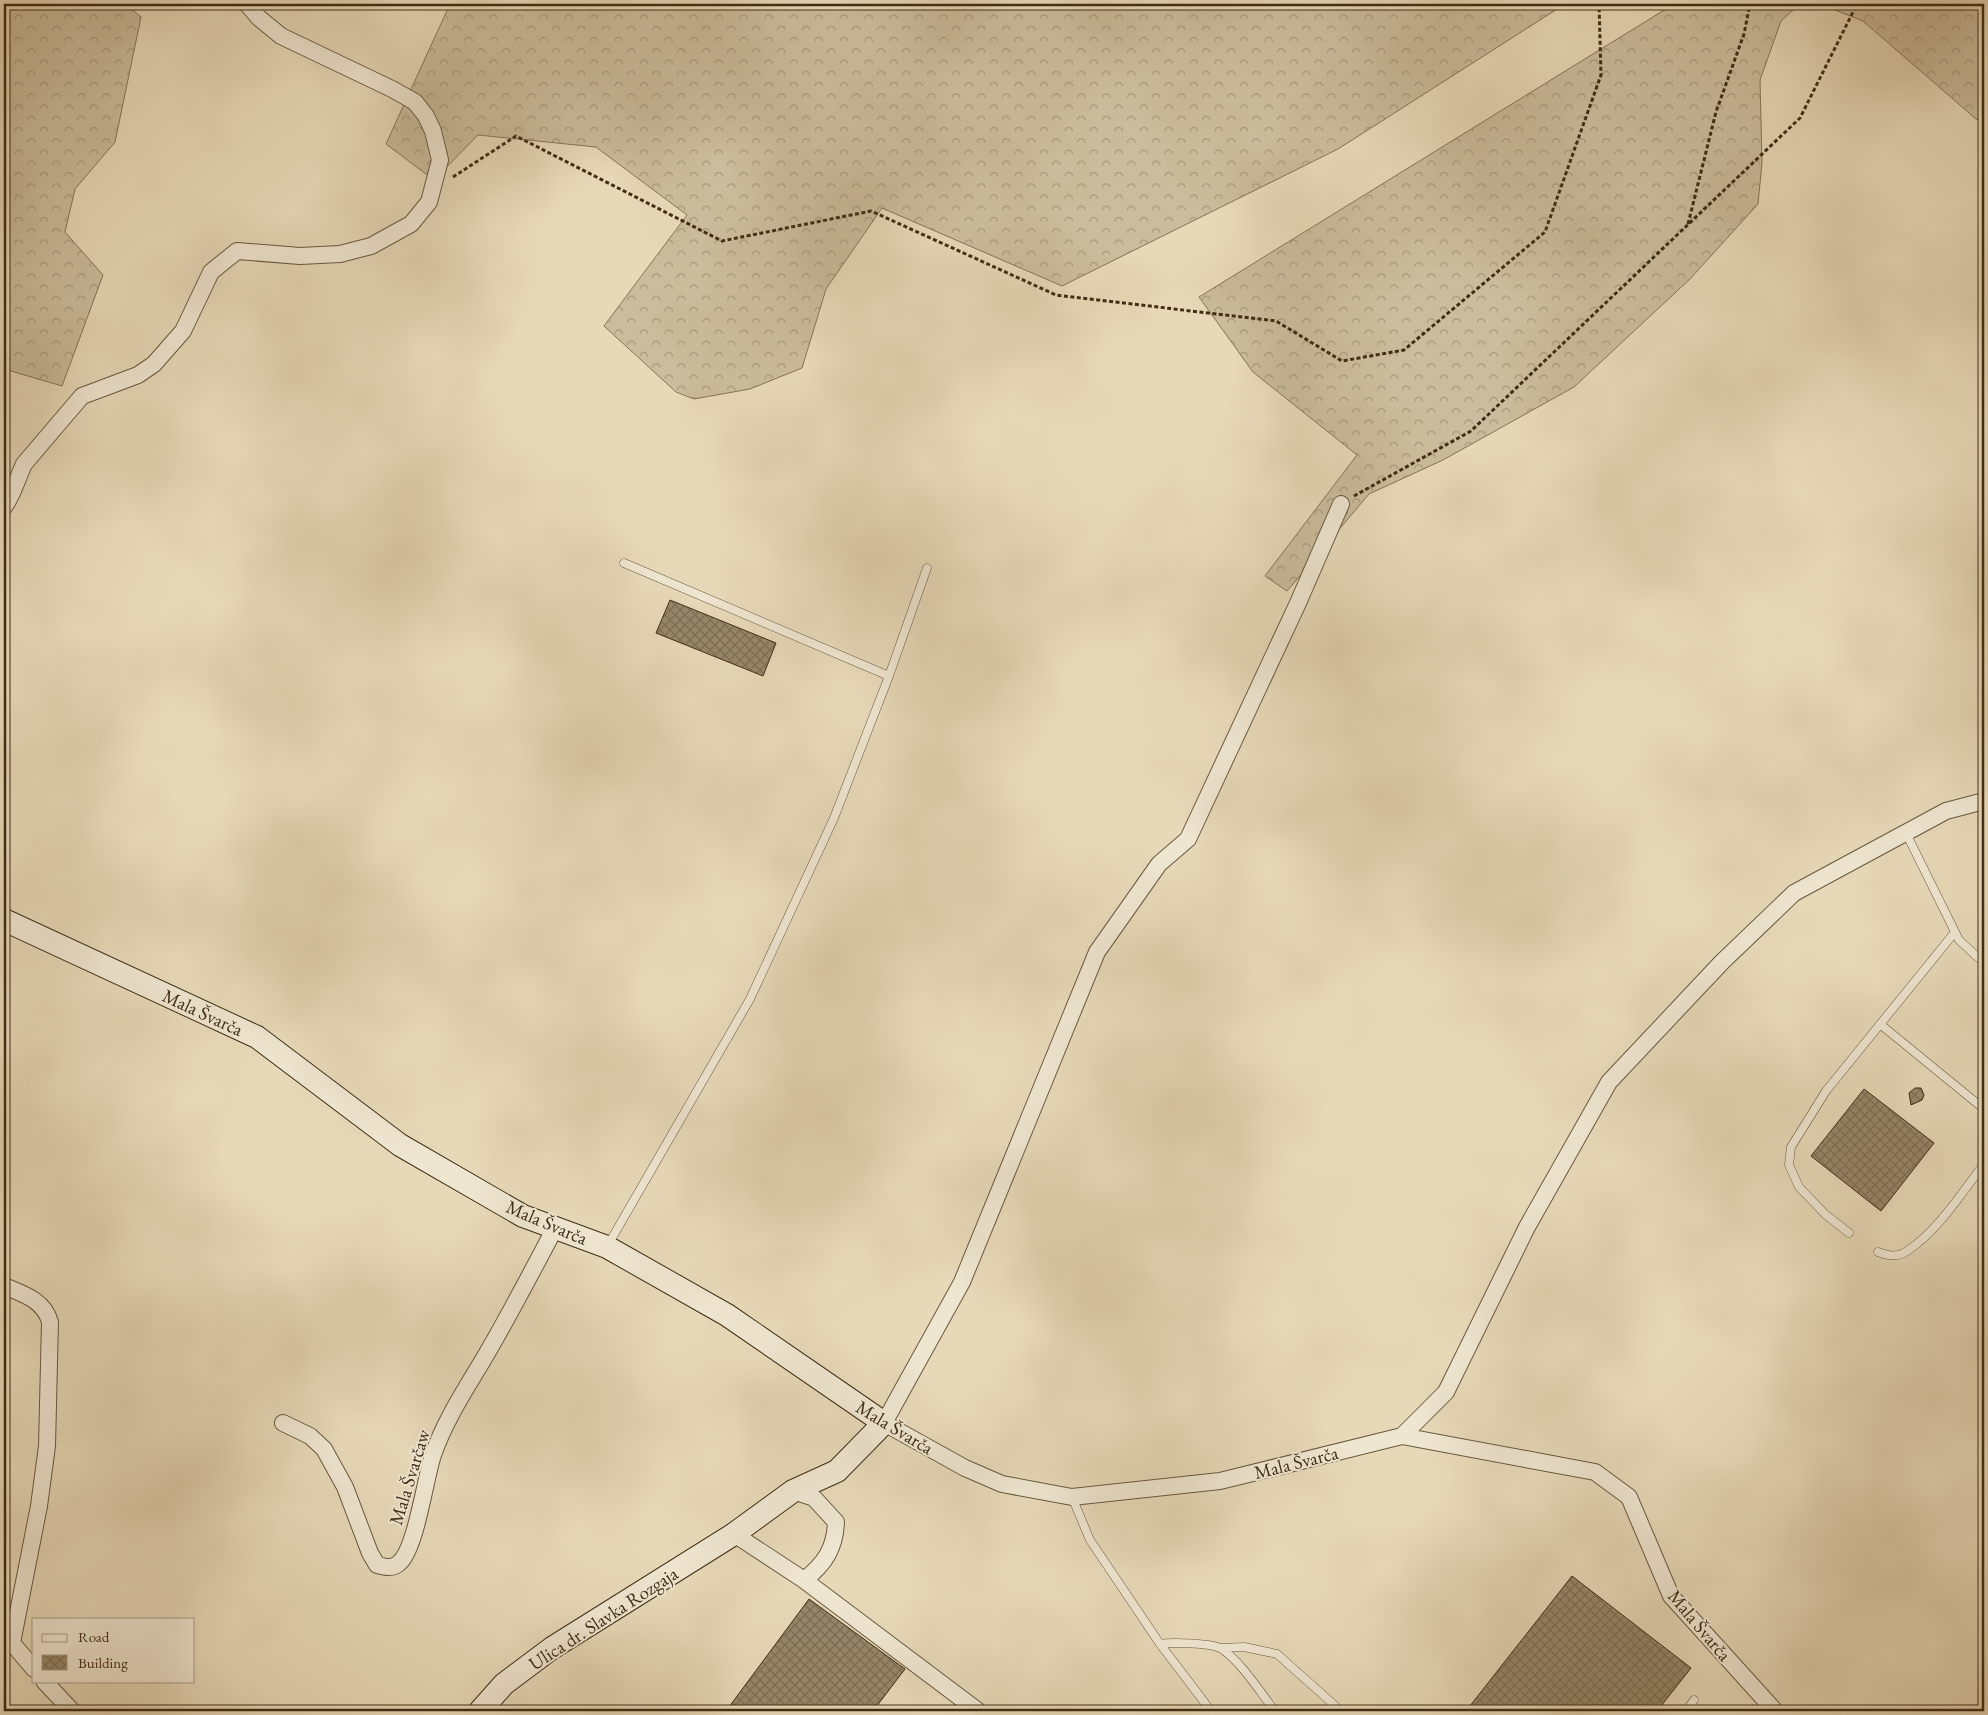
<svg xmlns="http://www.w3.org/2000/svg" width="1988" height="1715" font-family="'EB Garamond',serif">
	<defs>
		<pattern id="forest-crowns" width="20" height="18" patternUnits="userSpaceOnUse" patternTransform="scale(1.25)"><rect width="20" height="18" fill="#cabc9c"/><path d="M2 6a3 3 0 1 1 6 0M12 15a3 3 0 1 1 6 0" fill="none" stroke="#a5997e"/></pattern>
		<pattern id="building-cross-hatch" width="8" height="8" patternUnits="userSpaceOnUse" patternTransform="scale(1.25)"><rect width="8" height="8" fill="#96876a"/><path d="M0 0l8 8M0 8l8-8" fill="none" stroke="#7c6f56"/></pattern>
	</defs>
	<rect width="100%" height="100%" fill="#e7d9b8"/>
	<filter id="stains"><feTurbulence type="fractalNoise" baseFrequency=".004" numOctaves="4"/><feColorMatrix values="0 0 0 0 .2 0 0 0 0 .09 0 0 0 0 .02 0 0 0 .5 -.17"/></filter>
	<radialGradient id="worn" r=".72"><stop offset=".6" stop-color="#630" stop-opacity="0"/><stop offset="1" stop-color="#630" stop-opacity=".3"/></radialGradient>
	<path fill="url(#forest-crowns)" stroke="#847558" d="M 4,4 L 125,4 L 141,17 L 115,142 L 75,189 L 65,232 L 103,275 L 62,386 L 4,369 Z
		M 450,4 L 1565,4 L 1338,149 L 1062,286 L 882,208 L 826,289 L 802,368 L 750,389 L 694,399 L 676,392 L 604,326 L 687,215 L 596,147 L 478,135 L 434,180 L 386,144 Z
		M 1674,4 L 1800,4 L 1781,21 L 1760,80 L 1762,163 L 1758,204 L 1690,279 L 1574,387 L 1443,460 L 1369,494 L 1287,591 L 1265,576 L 1357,455 L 1253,372 L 1199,297 Z
		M 1820,4 L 1984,4 L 1984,126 L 1863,21 Z"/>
	<path fill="url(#building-cross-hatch)" stroke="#3f2e15" d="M 670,600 L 776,643 L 763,676 L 656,633 Z
		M 1915,1088 L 1921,1088 L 1924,1095 L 1922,1100 L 1911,1105 L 1909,1093 Z
		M 1864,1089 L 1934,1143 L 1881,1211 L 1811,1156 Z
		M 1572,1576 L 1691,1668 L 1657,1711 L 1466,1711 Z
		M 809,1599 L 905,1669 L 873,1711 L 726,1711 Z"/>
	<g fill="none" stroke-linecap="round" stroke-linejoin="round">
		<defs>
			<path id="lane" d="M 624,563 L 889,676
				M 1906,833 L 1959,940 L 1984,963
				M 1880,1024 L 1984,1109
				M 1849,1233 L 1825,1214 L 1799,1187 L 1789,1165 L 1791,1147 L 1826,1091 L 1955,932
				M 608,1245 L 750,999 L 834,818 L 889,676 L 927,568
				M 1878,1252 C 1888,1256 1898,1258 1907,1251 C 1937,1232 1963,1191 1984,1164
				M 1072,1497 L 1090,1540 L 1160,1644 L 1211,1711
				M 1160,1644 C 1172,1642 1213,1643 1222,1649 C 1242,1663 1260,1692 1275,1711
				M 1221,1648 L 1244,1647 L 1277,1654 L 1341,1711
				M 1686,1711 L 1694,1700"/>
			<path id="street" d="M 1341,504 L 1298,603 L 1188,839 L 1159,864 L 1097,952 L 962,1282 L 884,1423 L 965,1468 L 1002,1484 L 1072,1497 L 1220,1481 L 1402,1436 L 1595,1472 L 1629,1497 L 1671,1596 L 1775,1711
				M 4,507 C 14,493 17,479 24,464 L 82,396 L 138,375 L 154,364 L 183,331 L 211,272 L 237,251 L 300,256 L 340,254 L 371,246 L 411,224 L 429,202 L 440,160 L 433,131 L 426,116 L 415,102 L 392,89 L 281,36 L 259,18 L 247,4
				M 4,1286 C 23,1294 44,1300 50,1322 L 47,1446 L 39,1506 L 12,1643 L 34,1669
				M 283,1423 L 310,1436 L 324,1449 L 345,1487 L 370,1553 L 377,1565 C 385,1567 393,1569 399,1563 C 416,1549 425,1479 433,1455 C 446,1417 470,1383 490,1348 C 513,1308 534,1268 555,1228
				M 1402,1436 L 1446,1392 L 1527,1227 L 1609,1082 L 1722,962 L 1794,893 L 1946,811 L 1984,801
				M 793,1491 L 814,1498 L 836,1522 C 835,1548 825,1564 804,1580
				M 734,1534 L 804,1580 L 978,1711
				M 44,1681 L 72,1711"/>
			<path id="secondary" d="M 4,920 L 257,1037 L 400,1145 L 523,1216 L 607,1247 L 727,1315 L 884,1423 L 837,1471 L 793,1491 L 734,1534 L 552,1648 L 504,1684 L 480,1711"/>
		</defs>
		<use href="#lane" stroke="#69593e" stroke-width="9"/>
		<use href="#street" stroke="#69593e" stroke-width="18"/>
		<use href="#secondary" stroke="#3f2e15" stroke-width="24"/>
		<path stroke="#3f2e15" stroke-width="3" stroke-dasharray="4 2.5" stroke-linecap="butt" d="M 453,177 L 516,136 L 722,241 L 871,211 L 1056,295 L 1276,321 L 1342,361 L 1404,350 L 1545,232 L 1601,75 L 1599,4
			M 1688,224 L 1716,112 L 1744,34 L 1750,4
			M 1354,496 L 1471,431 L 1800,118 L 1857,4"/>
		<use href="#lane" stroke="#efe6d1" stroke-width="8"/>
		<use href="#street" stroke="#efe6d1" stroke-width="16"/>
		<use href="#secondary" stroke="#efe6d1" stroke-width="22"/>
	</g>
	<g text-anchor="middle" stroke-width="4" stroke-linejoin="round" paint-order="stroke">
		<g font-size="19" fill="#3f2e15" stroke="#efe6d1">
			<text transform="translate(203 1012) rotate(25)" y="7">Mala Švarča</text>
			<text transform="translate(547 1222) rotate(23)" y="7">Mala Švarča</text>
			<text transform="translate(895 1427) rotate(31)" y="7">Mala Švarča</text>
			<text transform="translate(1296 1462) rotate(-14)" y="7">Mala Švarča</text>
			<text transform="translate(409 1477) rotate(-73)" y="7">Mala Švarčaw</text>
			<text transform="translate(603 1618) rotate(-33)" y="7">Ulica dr. Slavka Rozgaja</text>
			<text transform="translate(1700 1625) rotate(50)" y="7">Mala Švarča</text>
		</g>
	</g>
	<rect width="1988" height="1715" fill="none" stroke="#e7d9b8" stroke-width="20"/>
	<rect x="5" y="5" width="1978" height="1705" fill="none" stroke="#3f2e15" stroke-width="2.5"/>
	<rect x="10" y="10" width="1968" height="1695" fill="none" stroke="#3f2e15"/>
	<rect x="32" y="1618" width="162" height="65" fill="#efe6d1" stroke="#a99c86"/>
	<rect x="42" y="1634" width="25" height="8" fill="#efe6d1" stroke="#a99c86"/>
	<text x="78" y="1642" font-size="15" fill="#3f2e15">Road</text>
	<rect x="42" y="1655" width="25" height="15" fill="url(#building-cross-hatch)" stroke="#a99c86"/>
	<text x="78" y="1668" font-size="15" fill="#3f2e15">Building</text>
	<rect width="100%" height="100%" filter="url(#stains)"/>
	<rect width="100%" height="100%" fill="url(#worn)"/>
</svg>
